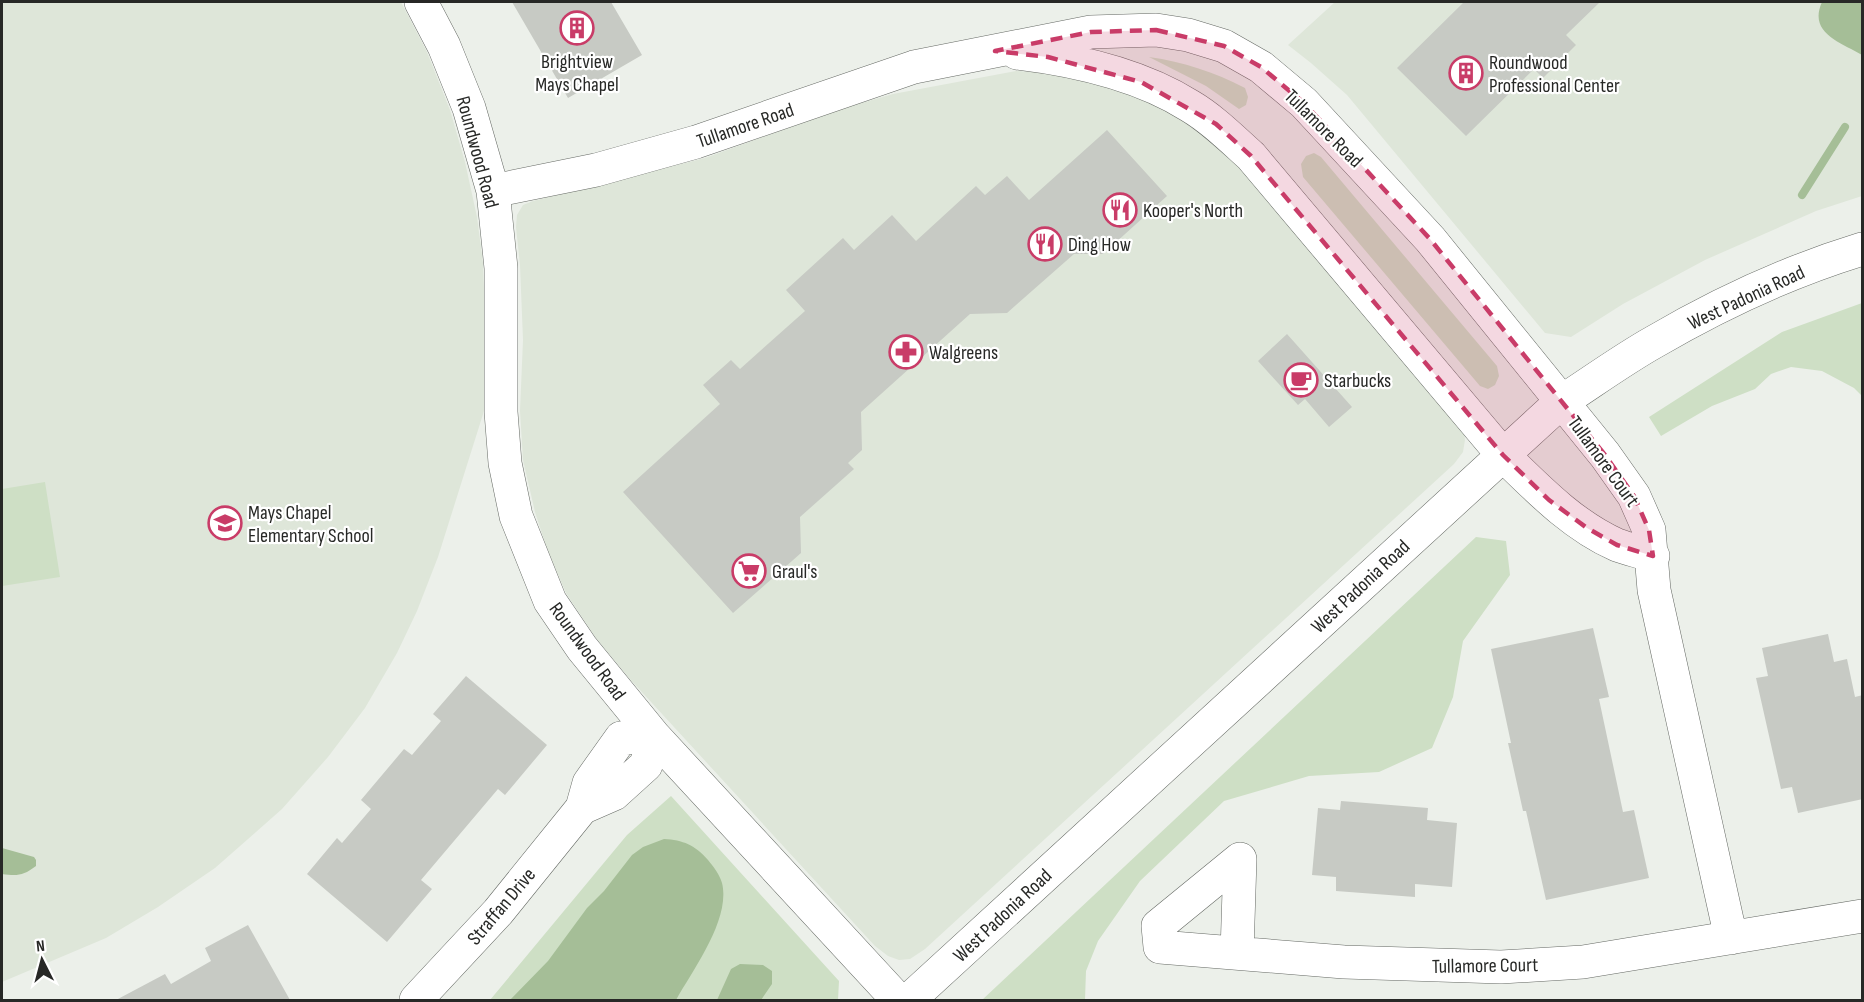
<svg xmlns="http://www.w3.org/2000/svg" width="1864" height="1002" font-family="'Sofia Sans Condensed',sans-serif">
	<rect width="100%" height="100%" fill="#ecf0ea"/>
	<path fill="#dee6d9" d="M 2,2 L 401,2 L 427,52 L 450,110 L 465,162 L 477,217 L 483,263 L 486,339 L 484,411 L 438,557 L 417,611 L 397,653 L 365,708 L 328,757 L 282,809 L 215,868 L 158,907 L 106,938 L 2,982 Z
		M 1335,2 L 1862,2 L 1862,196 L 1816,211 L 1705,260 L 1623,304 L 1571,337 L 1545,333 L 1347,95 L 1311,63 L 1288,45 Z
		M 1016,71 L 1058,73 L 1098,78 L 1212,133 L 1463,425 L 1465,440 L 1463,452 L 1454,464 L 925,949 L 910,959 L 899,960 L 888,956 L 875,946 L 629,678 L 596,638 L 566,593 L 547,549 L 535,512 L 523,460 L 520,411 L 523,340 L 520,265 L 516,227 L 517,215 L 523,205 L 533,201 L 705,158 L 837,110 L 893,94 Z"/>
	<path fill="#cedfc5" d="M 1149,57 C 1184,62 1214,72 1245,88 L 1248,97 L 1246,105 L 1239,109 L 1206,86 Z
		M 1314,153 L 1321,157 L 1497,366 L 1499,376 L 1495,385 L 1488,389 L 1480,386 L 1303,177 L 1301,164 L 1306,156 Z
		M 1862,303 L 1862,396 L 1854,388 L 1822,371 L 1791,367 L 1771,374 L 1755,389 L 1712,406 L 1661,436 L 1649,417 L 1782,332 Z
		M 45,482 L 60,577 L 2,586 L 2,489 Z
		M 1476,537 L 1506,541 L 1510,575 L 1463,641 L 1453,697 L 1432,748 L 1379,772 L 1309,776 L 1224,801 L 1140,881 L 1098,941 L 1086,971 L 1085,1000 L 982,1000 Z
		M 671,796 L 839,981 L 838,1000 L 490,1000 L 627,835 Z"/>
	<path fill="#a5be97" d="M 1822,2 L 1862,2 L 1862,55 C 1840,42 1808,33 1822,2 Z
		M 664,839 C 683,840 695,845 708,860 C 713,866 720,875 722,883 C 731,919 693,970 676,1000 L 510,1000 L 548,961 L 587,908 L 604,891 L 632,855 L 643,847 Z
		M 2,848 L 34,857 L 36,860 L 36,866 C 23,876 17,876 2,874 Z
		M 740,964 L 763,965 L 772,971 L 772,984 L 761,1000 L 717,1000 L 731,969 Z"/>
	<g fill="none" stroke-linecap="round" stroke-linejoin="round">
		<path stroke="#a5be97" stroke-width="8" d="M 1802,195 L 1845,127"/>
	</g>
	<path fill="#c7cac4" d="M 512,2 L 611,2 L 642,55 L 568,98 Z
		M 1464,2 L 1600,2 L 1566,35 L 1576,45 L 1543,78 L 1534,69 L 1466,136 L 1397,68 Z
		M 1107,130 L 1167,196 L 1103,254 L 1074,254 L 1007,313 L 970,314 L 861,412 L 862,450 L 848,463 L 854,469 L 800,517 L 801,553 L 733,613 L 623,492 L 720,404 L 703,385 L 731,360 L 740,369 L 805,311 L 786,290 L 843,238 L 854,250 L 892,215 L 916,241 L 976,186 L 985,195 L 1007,176 L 1029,200 Z
		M 1287,334 L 1352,407 L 1329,427 L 1305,399 L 1298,405 L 1258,361 Z
		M 1593,628 L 1609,697 L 1599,699 L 1623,812 L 1634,810 L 1649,878 L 1546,900 L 1526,811 L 1523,811 L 1508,743 L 1511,743 L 1491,649 Z
		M 1828,634 L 1834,662 L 1847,659 L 1855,697 L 1863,695 L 1863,799 L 1798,813 L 1792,787 L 1781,789 L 1756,678 L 1768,676 L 1762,648 Z
		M 466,676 L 547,745 L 505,795 L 498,789 L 421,880 L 432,889 L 387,942 L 307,874 L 337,838 L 342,843 L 371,809 L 361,800 L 404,749 L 412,755 L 441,721 L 433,714 Z
		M 1341,801 L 1428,808 L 1427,820 L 1457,823 L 1452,887 L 1415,884 L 1415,897 L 1336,891 L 1336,877 L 1312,875 L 1318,808 L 1340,810 Z
		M 248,925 L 290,1000 L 116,1000 L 165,974 L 171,984 L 211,961 L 205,948 Z"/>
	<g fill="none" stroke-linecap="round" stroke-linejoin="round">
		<defs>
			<path id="minor" d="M 421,2 L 444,46 L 469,108 L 493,191 L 501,268 L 501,412 L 505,463 L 516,516 L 550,601 L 582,648 L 654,736 L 898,1000
				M 1017,53 C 1076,60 1139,74 1190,106 C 1212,119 1231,138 1251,156 L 1503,455 C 1537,488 1572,525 1617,545 C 1628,549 1641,552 1653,556
				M 493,191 L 596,170 L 696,142 L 914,67 L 1091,32 L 1156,30 L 1188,35 L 1224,46 L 1261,67 L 1304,103 L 1430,239 L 1605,455 L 1634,496 L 1649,530 L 1654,590 L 1731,938
				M 1237,953 L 1240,859 L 1158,926 L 1160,947 L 1344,962 L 1501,967 L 1583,962 L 1862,916
				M 416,1000 L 498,912 L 582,808 L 589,783 L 621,738 L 654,736 L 646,765 L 614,794 L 582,808"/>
			<path id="secondary" d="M 909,1000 L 1561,402 C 1592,382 1622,360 1654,342 C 1719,304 1790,271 1862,249"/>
		</defs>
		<use href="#minor" stroke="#656964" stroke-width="34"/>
		<use href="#secondary" stroke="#656964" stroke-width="34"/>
		<use href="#minor" stroke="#fff" stroke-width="33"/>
		<use href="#secondary" stroke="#fff" stroke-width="33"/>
	</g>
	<path fill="#c93c68" fill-opacity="0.2" stroke="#c93c68" stroke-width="4.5" stroke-dasharray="12 8" stroke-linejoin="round" d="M 1156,30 L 1224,46 L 1261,67 L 1304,103 L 1430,239 L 1605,455 L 1634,496 L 1649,530 L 1653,556 L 1617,545 L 1587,528 L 1549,500 L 1503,455 L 1251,156 L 1216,124 L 1141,82 L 1048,57 L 995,51 L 1091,32 Z"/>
	<defs>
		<symbol id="building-ring" viewBox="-11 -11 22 22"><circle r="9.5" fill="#fff" stroke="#c93c68" stroke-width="1.5"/><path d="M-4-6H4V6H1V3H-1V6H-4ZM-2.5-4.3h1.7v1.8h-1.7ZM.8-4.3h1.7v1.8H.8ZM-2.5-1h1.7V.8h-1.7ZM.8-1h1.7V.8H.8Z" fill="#c93c68"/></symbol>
		<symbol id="restaurant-ring" viewBox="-11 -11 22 22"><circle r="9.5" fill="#fff" stroke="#c93c68" stroke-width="1.5"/><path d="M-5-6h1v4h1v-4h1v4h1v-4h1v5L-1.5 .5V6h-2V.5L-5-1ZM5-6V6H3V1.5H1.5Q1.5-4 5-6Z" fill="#c93c68"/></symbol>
		<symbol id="pharmacy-ring" viewBox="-11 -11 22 22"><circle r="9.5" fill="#fff" stroke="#c93c68" stroke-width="1.5"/><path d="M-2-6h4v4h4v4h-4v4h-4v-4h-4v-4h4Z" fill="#c93c68"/></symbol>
		<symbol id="cafe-ring" viewBox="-11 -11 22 22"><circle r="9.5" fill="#fff" stroke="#c93c68" stroke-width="1.5"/><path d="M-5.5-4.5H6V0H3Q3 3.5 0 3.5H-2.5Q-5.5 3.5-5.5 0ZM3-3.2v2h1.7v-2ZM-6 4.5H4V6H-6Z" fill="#c93c68"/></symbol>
		<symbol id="school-ring" viewBox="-11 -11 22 22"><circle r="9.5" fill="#fff" stroke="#c93c68" stroke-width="1.5"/><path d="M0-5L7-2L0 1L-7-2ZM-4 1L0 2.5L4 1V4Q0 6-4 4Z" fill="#c93c68"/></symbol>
		<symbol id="supermarket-ring" viewBox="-11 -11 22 22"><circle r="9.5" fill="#fff" stroke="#c93c68" stroke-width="1.5"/><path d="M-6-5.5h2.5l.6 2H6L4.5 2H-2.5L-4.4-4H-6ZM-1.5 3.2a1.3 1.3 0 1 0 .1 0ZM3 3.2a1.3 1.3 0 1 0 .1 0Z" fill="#c93c68"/></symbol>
	</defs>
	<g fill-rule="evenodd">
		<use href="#building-ring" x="558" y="9" width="38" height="38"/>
		<use href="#building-ring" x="1447" y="54" width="38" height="38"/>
		<use href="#restaurant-ring" x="1101" y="191" width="38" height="38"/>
		<use href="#restaurant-ring" x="1026" y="225" width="38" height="38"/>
		<use href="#pharmacy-ring" x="887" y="333" width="38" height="38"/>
		<use href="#cafe-ring" x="1282" y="361" width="38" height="38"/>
		<use href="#school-ring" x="206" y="504" width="38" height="38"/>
		<use href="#supermarket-ring" x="730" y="552" width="38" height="38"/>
	</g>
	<g text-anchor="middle" stroke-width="4.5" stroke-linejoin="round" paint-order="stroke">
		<g font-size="20" fill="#272826" stroke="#fff" text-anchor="start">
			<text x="577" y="68" text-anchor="middle">Brightview<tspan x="577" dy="23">Mays Chapel</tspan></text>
			<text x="1489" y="69">Roundwood<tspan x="1489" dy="23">Professional Center</tspan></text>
			<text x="1143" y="217">Kooper's North</text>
			<text x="1068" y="251">Ding How</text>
			<text x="929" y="359">Walgreens</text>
			<text x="1324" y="387">Starbucks</text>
			<text x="248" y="519">Mays Chapel<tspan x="248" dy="23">Elementary School</tspan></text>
			<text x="772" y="578">Graul's</text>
		</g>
		<g font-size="20" fill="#272826" stroke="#fff">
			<text transform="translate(745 125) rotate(-19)" y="7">Tullamore Road</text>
			<text transform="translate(1324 128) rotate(45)" y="7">Tullamore Road</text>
			<text transform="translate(478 152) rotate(75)" y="7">Roundwood Road</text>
			<text transform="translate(1746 297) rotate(-25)" y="7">West Padonia Road</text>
			<text transform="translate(1604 461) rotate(54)" y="7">Tullamore Court</text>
			<text transform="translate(1360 586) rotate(-43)" y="7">West Padonia Road</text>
			<text transform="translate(588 651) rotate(54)" y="7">Roundwood Road</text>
			<text transform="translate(501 906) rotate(-50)" y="7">Straffan Drive</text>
			<text transform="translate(1002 915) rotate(-43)" y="7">West Padonia Road</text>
			<text transform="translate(1485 965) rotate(-1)" y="7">Tullamore Court</text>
		</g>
	</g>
	<rect width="1864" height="1002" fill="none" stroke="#272826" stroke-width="6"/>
	<g transform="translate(42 960) rotate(354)" stroke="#ffffff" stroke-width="4.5" paint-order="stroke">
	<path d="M0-4.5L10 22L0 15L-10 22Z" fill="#272826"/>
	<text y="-9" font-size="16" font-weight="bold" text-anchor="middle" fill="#272826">N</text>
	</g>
</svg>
